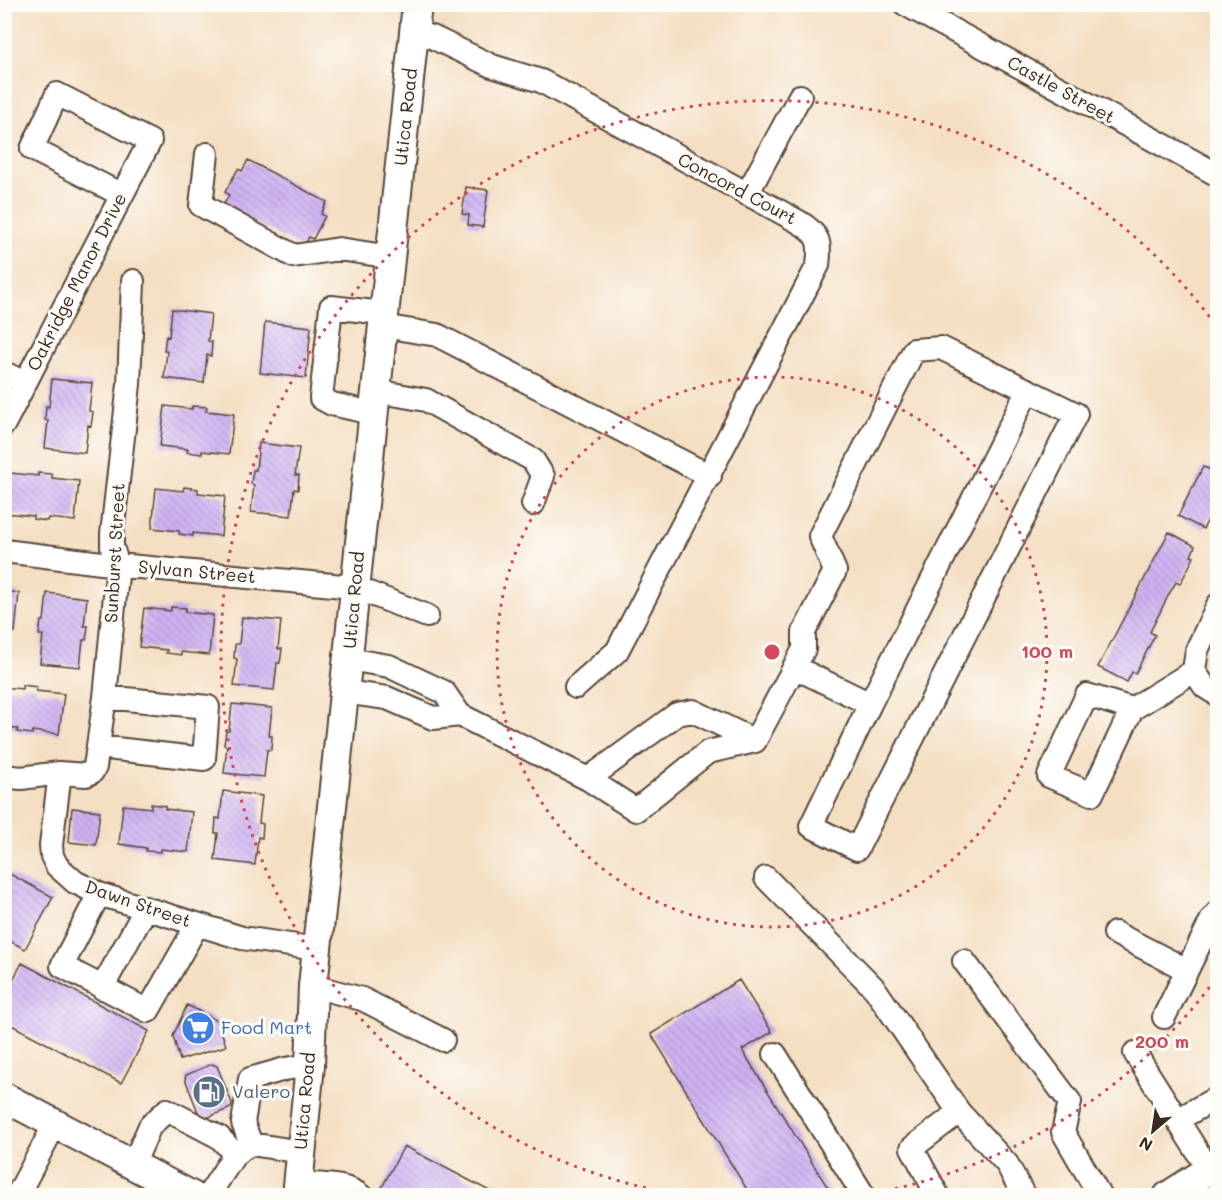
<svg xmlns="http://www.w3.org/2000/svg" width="1222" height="1200" font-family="Mali,sans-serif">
	<defs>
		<pattern id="building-back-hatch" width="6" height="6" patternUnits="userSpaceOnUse" patternTransform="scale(1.5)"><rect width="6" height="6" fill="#cfb3f4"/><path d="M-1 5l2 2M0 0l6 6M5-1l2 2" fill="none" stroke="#a992c5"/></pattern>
	</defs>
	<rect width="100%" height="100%" fill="#fdfcf7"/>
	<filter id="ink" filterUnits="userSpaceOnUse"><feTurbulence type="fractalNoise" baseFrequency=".0167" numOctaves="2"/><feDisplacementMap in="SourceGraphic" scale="12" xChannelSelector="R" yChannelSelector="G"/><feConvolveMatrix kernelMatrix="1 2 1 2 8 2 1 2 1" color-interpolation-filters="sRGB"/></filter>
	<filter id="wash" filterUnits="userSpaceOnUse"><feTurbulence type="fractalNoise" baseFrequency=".008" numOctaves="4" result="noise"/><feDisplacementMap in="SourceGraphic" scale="24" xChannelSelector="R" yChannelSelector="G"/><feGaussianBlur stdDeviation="1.35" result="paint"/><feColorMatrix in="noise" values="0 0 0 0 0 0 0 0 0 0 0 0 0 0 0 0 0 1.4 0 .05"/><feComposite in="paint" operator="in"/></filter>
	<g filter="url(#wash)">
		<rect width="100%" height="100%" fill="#f4dfc3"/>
		<g id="blocks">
			<path fill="url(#building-back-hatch)" d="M 248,160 L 327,202 L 321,214 L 325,216 L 313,239 L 309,237 L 303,248 L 223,206 L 229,195 L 225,192 L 238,169 L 242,171 Z
				M 466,187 L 488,190 L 483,227 L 468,225 L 469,215 L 462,214 Z
				M 172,309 L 211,314 L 208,341 L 212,342 L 211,356 L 207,355 L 204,383 L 164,378 L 167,351 L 164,351 L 166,336 L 169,337 Z
				M 265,322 L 311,327 L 306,378 L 260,373 Z
				M 52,379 L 92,383 L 89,411 L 93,412 L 91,426 L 88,425 L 85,453 L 45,448 L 48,421 L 45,420 L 46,406 L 49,407 Z
				M 165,406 L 192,409 L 192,406 L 207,407 L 206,411 L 234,414 L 229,454 L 202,451 L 202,454 L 187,452 L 188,449 L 160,446 Z
				M 259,443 L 299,448 L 295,475 L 299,475 L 298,490 L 294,489 L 291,516 L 251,512 L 254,485 L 251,484 L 253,470 L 256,470 Z
				M 1218,454 L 1218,512 L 1214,519 L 1210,516 L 1203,529 L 1178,516 L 1203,467 L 1209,469 Z
				M 10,473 L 38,476 L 38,473 L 52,474 L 52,478 L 79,481 L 75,521 L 48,518 L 47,521 L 33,519 L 33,516 L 6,513 Z
				M 184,487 L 198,489 L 198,493 L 225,496 L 221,536 L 193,533 L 193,536 L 179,534 L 179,531 L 152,528 L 156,488 L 183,491 Z
				M 1169,532 L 1195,546 L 1191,556 L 1194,557 L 1180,584 L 1176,582 L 1169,594 L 1150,632 L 1155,635 L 1135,674 L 1132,672 L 1127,682 L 1098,667 Z
				M 4,591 L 19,593 L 15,632 L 4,631 Z
				M 47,593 L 87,598 L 84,626 L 88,626 L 86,640 L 83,640 L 80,667 L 40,663 L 43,635 L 39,635 L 41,621 L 44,621 Z
				M 171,607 L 186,608 L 185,612 L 213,615 L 209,655 L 181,652 L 181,655 L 166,653 L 167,650 L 139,647 L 144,608 L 171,611 Z
				M 242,617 L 281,621 L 278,649 L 282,649 L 280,663 L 277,663 L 274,690 L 234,686 L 237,659 L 234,658 L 235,644 L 239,644 Z
				M 22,685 L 37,687 L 36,691 L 64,694 L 59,734 L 32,731 L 32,734 L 17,732 L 18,729 L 4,727 L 4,687 L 22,689 Z
				M 232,704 L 272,708 L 269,736 L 272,736 L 271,750 L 267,750 L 264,777 L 224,773 L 227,746 L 224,745 L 226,731 L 229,731 Z
				M 223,791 L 262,796 L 259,823 L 263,824 L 262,838 L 258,837 L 255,865 L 215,860 L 218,833 L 215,833 L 216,818 L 220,819 Z
				M 151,804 L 165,806 L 165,809 L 192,812 L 188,852 L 161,849 L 161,852 L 146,851 L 146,848 L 119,844 L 123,805 L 151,808 Z
				M 72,808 L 100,811 L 96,845 L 69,842 Z
				M 4,871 L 53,897 L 25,949 L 4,938 Z
				M 22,963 L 149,1031 L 121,1083 L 4,1021 L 4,996 Z
				M 739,980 L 772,1032 L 742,1050 L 833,1196 L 751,1196 L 651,1034 Z
				M 187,1005 L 218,1021 L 226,1046 L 180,1060 L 173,1036 Z
				M 212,1064 L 217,1066 L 232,1103 L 231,1108 L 204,1119 L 200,1117 L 185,1079 L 186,1075 Z
				M 404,1146 L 499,1196 L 388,1196 L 380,1191 Z"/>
		</g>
	</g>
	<g filter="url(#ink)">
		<use href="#blocks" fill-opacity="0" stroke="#574537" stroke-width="1.5"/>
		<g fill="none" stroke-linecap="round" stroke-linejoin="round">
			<defs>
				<path id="minor" d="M 905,4 L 1218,175
					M 414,33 L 432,37 L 492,66 L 541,81 L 799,222 C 819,234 821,242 818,265 L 617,651 L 576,687
					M 207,154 L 201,205 L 294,256 L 339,249 L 391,257
					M 747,194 L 800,96
					M 383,326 L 437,335 L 710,476
					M 4,373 L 25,383
					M 376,391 L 426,400 L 533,460 L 543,476 L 533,504
					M 372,413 L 332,404 L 321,398 L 331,307 L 383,313
					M 4,424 C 53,329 101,235 150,141 L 57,94 L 32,149 L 122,195
					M 4,551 L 118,565 L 354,587 L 427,616
					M 1218,605 L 1197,650 L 1194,671 L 1205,687 L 1218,695
					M 348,659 L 389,666 L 444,692 L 460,715 L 588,779 L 636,810 L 708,752 L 755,741 L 804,649 L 804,632 L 835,571 L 820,536 L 914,350 L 941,348 L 1076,414 L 857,849 L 811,826 L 870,704 L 794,667
					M 344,692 L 387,698 L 433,718 L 460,715
					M 870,704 L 1028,390
					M 1132,709 L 1087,695 L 1049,776 L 1092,794 L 1132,709 L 1194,671
					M 98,747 L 204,759 L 208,707 L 105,697
					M 60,773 L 51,845 L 52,856 L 57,866 L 75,882 L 99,894 L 242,938 L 317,949
					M 4,776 L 21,778 L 60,773 L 86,775 L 92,772 L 95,767 L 105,697 L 118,565 L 112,547 L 112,534 L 129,384 L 133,281
					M 588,779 L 677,714 L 693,711 L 755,741
					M 766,878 L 875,989 L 959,1112 L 1007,1164 L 1024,1196
					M 99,894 L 62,966 L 148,1011 L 197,925
					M 1115,933 L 1187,970
					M 964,961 L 1070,1102 L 1063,1132 L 1100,1196
					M 313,986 L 362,999 L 443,1040
					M 102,988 L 145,910
					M 1164,1017 L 1212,919 L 1218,912
					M 1135,1053 L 1209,1170
					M 775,1054 L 864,1196
					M 1177,1120 L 1211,1101 L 1218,1100
					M 301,1152 L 251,1144 L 243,1123 L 250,1079 L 285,1069 L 310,1065
					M 133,1165 L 150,1126 L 167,1110 L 219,1137 L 235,1154
					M 298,1183 C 317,1185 346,1183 361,1196
					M 17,1196 L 55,1124
					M 208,1196 L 235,1154 L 247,1146
					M 938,1196 L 912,1148 L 959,1112"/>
				<path id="major" d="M 4,1097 L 192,1196
					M 297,1196 L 310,1065 L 313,986 L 417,4
					M 1168,1196 L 1218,1164"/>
			</defs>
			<use href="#minor" stroke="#574537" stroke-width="26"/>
			<use href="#major" stroke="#574537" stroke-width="32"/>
			<use href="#minor" stroke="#fff" stroke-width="22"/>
			<use href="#major" stroke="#fff" stroke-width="28"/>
		</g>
	</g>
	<g fill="none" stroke="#d1495b" stroke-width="3" stroke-dasharray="3 6">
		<circle cx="772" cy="652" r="275"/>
		<path d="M1215 980A551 551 0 0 1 863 1195M681 1195A551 551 0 1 1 1215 324"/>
	</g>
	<defs>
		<symbol id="supermarket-disc" viewBox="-11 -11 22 22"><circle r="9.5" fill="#3f7fe0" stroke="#fdfcf7"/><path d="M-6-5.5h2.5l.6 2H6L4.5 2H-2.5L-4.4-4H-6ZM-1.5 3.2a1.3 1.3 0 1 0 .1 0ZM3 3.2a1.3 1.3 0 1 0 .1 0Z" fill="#fff"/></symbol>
		<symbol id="fuel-disc" viewBox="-11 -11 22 22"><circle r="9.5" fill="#5c6f8a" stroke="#fdfcf7"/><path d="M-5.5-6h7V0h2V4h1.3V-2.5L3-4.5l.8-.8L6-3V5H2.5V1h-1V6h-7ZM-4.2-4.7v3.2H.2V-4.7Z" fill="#fff"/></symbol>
	</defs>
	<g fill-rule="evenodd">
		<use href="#supermarket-disc" x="179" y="1009" width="38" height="38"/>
		<use href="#fuel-disc" x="190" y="1073" width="38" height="38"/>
	</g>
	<g text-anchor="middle" stroke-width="6" stroke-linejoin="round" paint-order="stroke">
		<g font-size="18" fill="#3b2a1e" stroke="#fdfcf7">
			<text transform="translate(1061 90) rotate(29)" y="6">Castle Street</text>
			<text transform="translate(406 117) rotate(-84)" y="6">Utica Road</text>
			<text transform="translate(737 189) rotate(28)" y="6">Concord Court</text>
			<text transform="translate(77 282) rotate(-63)" y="6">Oakridge Manor Drive</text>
			<text transform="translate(115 553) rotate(-87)" y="6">Sunburst Street</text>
			<text transform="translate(197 572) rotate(5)" y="6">Sylvan Street</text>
			<text transform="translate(354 600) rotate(-85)" y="6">Utica Road</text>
			<text transform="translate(138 904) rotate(19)" y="6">Dawn Street</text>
			<text transform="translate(305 1101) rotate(-85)" y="6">Utica Road</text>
		</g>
		<g font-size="18" fill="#366cbe" stroke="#fdfcf7" text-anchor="start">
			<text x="221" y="1034">Food Mart</text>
		</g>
		<g font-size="18" fill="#4e5e75" stroke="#fdfcf7" text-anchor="start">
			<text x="232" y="1098">Valero</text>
		</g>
	</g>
	<circle cx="772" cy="652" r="9" fill="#d1495b" stroke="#fdfcf7" stroke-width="3"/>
	<g font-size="18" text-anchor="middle" font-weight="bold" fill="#d1495b" stroke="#fdfcf7" stroke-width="6" stroke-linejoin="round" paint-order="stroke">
		<text x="1047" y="658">100 m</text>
		<text x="1162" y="1048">200 m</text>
	</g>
	<rect width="1222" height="1200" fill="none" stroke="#fdfcf7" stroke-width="24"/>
	<g transform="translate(1153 1131) rotate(209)" stroke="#fdfcf7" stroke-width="4.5" paint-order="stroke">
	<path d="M0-4.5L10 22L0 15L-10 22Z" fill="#3b2a1e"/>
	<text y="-9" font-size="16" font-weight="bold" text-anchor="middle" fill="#3b2a1e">N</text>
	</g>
</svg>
